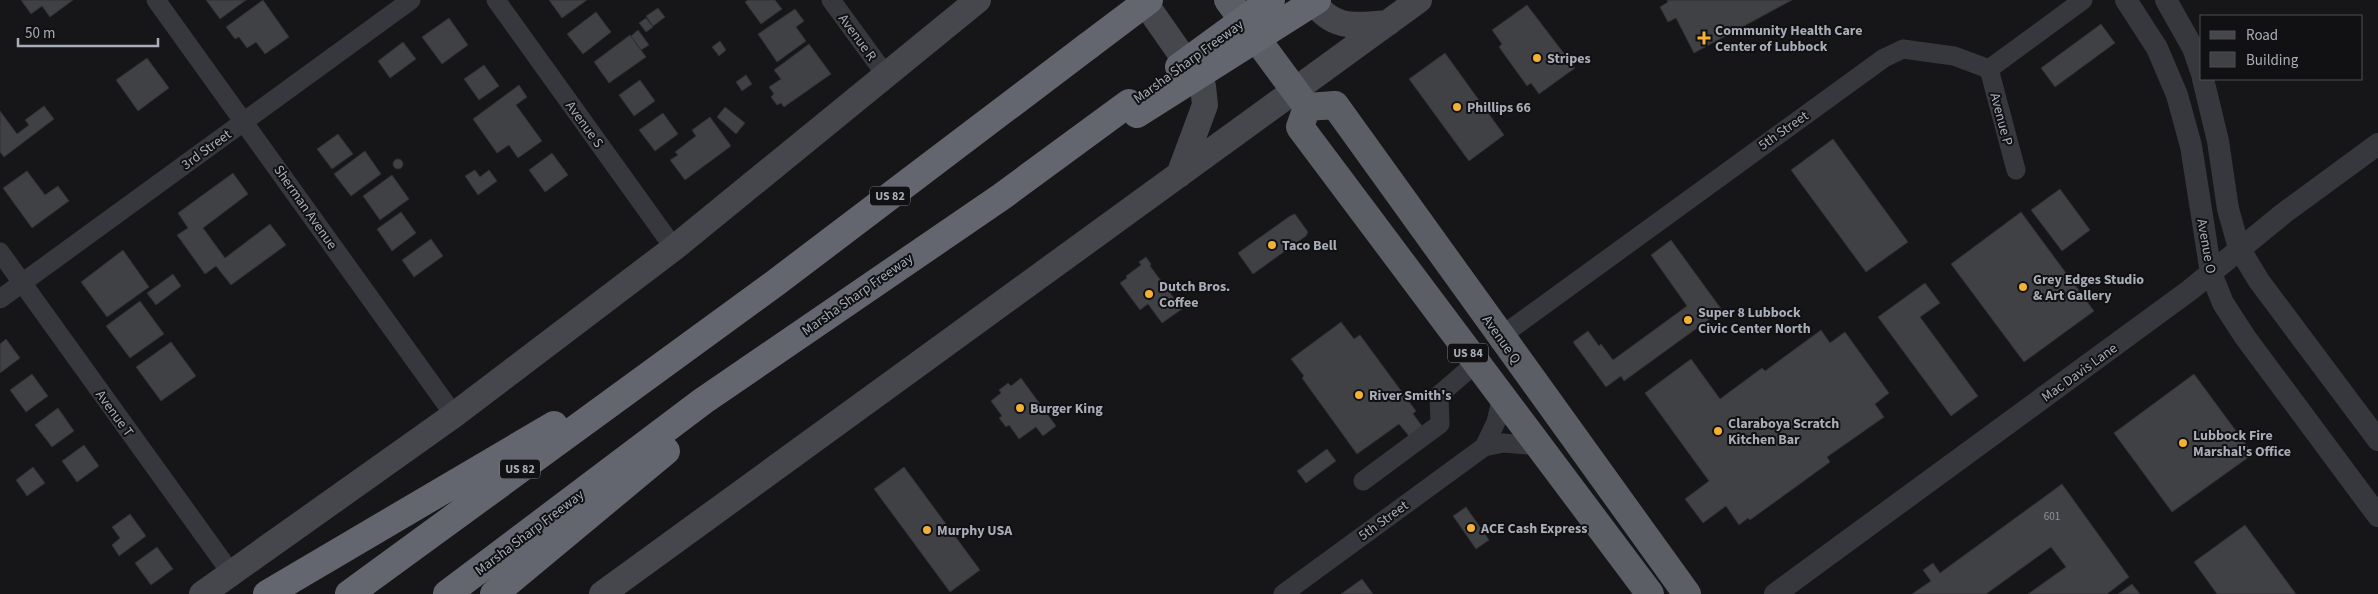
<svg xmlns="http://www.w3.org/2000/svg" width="2378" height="594" font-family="'Source Sans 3',sans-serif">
	<rect width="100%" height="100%" fill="#161618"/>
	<path fill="#404145" stroke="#303034" d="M 21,0 L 73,0 L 50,17 L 42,6 L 31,14 Z
		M 206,0 L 246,0 L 220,19 Z
		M 263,0 L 289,37 L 265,54 L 256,42 L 247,48 L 239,37 L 235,39 L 226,27 Z
		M 549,0 L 587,0 L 562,18 Z
		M 748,0 L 775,0 L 782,9 L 761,24 L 745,2 Z
		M 1667,0 L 1792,0 L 1694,53 L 1676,18 L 1668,22 L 1660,7 L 1668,2 Z
		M 1527,5 L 1575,68 L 1539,94 L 1531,83 L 1527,86 L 1499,47 L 1502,44 L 1492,30 Z
		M 658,8 L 665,17 L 653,26 L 646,16 Z
		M 795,9 L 804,21 L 796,27 L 806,41 L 777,62 L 758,34 Z
		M 596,12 L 611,32 L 583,54 L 567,34 Z
		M 449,18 L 468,45 L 442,64 L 422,37 Z
		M 646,18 L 653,27 L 646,32 L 639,23 Z
		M 2101,24 L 2115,43 L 2055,87 L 2041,68 Z
		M 638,30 L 649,45 L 641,50 L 631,36 Z
		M 630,35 L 646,57 L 609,83 L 594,62 Z
		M 720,41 L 726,50 L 719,56 L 712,47 Z
		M 403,42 L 416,59 L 390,78 L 378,61 Z
		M 809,44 L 831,74 L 784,107 L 781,103 L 777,105 L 771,97 L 774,94 L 769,87 L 781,79 L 774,70 Z
		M 1445,53 L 1504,135 L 1469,161 L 1409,79 Z
		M 147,58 L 169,88 L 138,111 L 116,80 Z
		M 484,65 L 499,86 L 479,100 L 464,79 Z
		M 746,75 L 752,84 L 742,91 L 736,82 Z
		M 640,80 L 655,101 L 634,116 L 619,95 Z
		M 519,85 L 527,97 L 516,105 L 542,141 L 518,158 L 509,145 L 497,153 L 473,119 Z
		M 44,106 L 54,119 L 4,157 L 0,152 L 0,111 L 17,134 L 29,125 L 25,120 Z
		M 725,107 L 745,123 L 736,134 L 717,117 Z
		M 663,113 L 678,134 L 655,151 L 639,130 Z
		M 710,117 L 731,146 L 685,180 L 670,160 L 678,155 L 675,152 L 696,136 L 692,130 Z
		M 338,134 L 353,154 L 332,169 L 317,149 Z
		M 1833,139 L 1908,242 L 1866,272 L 1791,170 Z
		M 365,151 L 381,174 L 351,196 L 334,174 Z
		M 552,153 L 568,175 L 545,192 L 529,170 Z
		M393 164a5 5 0 1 1 10 0a5 5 0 1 1-10 0Z
		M 475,170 L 480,177 L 489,170 L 497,181 L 478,195 L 465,176 Z
		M 27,171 L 45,195 L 58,186 L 69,201 L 32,228 L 3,188 Z
		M 233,173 L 248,194 L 203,228 L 225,258 L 270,224 L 286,245 L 231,285 L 216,266 L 205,274 L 177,235 L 188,228 L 178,213 Z
		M 392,175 L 409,199 L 380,220 L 363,196 Z
		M 2060,189 L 2090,230 L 2062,251 L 2031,210 Z
		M 401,212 L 416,233 L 392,251 L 377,229 Z
		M 2021,212 L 2094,311 L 2024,362 L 1951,264 Z
		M 1295,214 L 1308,232 L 1306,236 L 1253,274 L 1238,253 L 1290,216 Z
		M 431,239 L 443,256 L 414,277 L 402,260 Z
		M 1671,240 L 1722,310 L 1624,381 L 1621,376 L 1606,387 L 1573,342 L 1588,331 L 1599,346 L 1601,344 L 1613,360 L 1687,306 L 1651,255 Z
		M 123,250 L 149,287 L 107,317 L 81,282 Z
		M 1146,257 L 1151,264 L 1150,266 L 1182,309 L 1162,323 L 1148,304 L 1140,310 L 1120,283 L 1127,278 L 1126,276 L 1141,265 L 1139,262 Z
		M 173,274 L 181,286 L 156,305 L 147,293 Z
		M 1925,283 L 1940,303 L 1920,317 L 1978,396 L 1951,416 L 1878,317 Z
		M 140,301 L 164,334 L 130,358 L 106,326 Z
		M 1341,322 L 1354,339 L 1360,335 L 1416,411 L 1413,414 L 1422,426 L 1409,436 L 1399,424 L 1357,454 L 1302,378 L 1304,376 L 1291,359 Z
		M 1821,330 L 1830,343 L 1845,332 L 1889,393 L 1875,404 L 1884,417 L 1827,457 L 1830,462 L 1750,520 L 1748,518 L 1739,525 L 1726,506 L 1703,523 L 1685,499 L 1709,481 L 1645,393 L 1691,359 L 1720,399 L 1762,368 L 1765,371 Z
		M 6,339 L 20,358 L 0,373 L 0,344 Z
		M 171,342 L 196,376 L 161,401 L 136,367 Z
		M 32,374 L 48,396 L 26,412 L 10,390 Z
		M 2194,374 L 2253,454 L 2172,512 L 2114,433 Z
		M 1021,378 L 1056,426 L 1043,436 L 1036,427 L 1019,439 L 1009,425 L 1006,427 L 999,418 L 1002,416 L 991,401 L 1001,393 L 999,390 L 1008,383 L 1011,386 Z
		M 58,408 L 74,431 L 52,447 L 35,425 Z
		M 84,445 L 99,466 L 77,482 L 62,461 Z
		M 1327,449 L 1336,461 L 1306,483 L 1297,471 Z
		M 33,467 L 45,483 L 27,496 L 16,480 Z
		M 904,467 L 980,570 L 950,592 L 874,489 Z
		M 2062,484 L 2129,577 L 2107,594 L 2028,594 L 2066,567 L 2051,547 L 1986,594 L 1912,594 L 1931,581 L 1923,570 L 1933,563 L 1940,573 Z
		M 1466,507 L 1489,540 L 1476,549 L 1453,516 Z
		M 130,514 L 146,536 L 119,556 L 112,545 L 120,538 L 112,527 Z
		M 2245,525 L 2296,594 L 2217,594 L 2194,562 Z
		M 157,547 L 173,569 L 151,585 L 135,563 Z
		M 1362,579 L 1373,594 L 1341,594 Z
		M 2132,584 L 2140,594 L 2118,594 Z"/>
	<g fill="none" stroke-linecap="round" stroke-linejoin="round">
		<path stroke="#37383d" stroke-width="19" d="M 156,0 L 454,415
			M 496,0 L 674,248
			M 831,0 L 885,74
			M 1989,69 L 2083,0
			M 1989,69 L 2016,170
			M 0,252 L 231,573
			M 0,299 L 411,0
			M 1500,337 L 1884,58 L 1903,49 L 1954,56 L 1989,69
			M 1484,447 L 1496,422 L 1502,397
			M 1363,481 L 1440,424 L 1439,395 L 1476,363
			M 1283,594 L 1484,447 L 1503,443 L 1539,446"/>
		<path stroke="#37383d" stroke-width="22" d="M 2126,0 L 2157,48 L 2177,95 L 2191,146 L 2211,273 L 2223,303 L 2245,337 L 2378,516
			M 2166,0 L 2193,48 L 2202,74
			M 2203,79 L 2218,141 L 2228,209 L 2239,248 L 2259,281 L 2378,440
			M 1775,594 L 2190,290 L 2284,213 L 2378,144"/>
		<path stroke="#45474d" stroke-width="26" d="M 1143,0 L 1203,86 L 1205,105 L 1179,175
			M 1312,0 C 1333,30 1355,26 1388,23
			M 202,594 L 454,415 L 674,248 L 978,0
			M 602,594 L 1419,0"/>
		<path stroke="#5b5e65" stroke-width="28" d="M 1228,0 L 1307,107
			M 1307,107 L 1335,105 L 1687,594
			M 1307,107 L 1300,127 L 1650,594"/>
		<path stroke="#63666e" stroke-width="28" d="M 267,594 L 554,425
			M 349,594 L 774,284 L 1088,46
			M 447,594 L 703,401 L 1001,197 L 1129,103
			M 494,594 L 666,451"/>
		<path stroke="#63666e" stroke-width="28" d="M 1088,46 L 1149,0
			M 1179,67 L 1271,0
			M 1137,114 L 1317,0"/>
	</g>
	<g fill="#f2b134" stroke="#111113" stroke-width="2">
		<path d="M1701.5 30.5h5v5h5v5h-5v5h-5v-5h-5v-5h5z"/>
		<circle cx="1537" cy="58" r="5"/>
		<circle cx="1457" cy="107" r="5"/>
		<circle cx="1272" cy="245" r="5"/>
		<circle cx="2023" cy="287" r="5"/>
		<circle cx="1149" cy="294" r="5"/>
		<circle cx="1688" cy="320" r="5"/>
		<circle cx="1359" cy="395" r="5"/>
		<circle cx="1020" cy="408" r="5"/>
		<circle cx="1718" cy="431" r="5"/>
		<circle cx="2183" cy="443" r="5"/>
		<circle cx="1471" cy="528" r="5"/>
		<circle cx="927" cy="530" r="5"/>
	</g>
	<g text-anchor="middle" stroke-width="4" stroke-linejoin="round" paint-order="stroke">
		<g font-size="11" fill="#8e929b">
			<text x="2052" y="520">601</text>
		</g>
		<g fill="#111113" stroke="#7b7e86" stroke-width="1">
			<rect x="870" y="186.5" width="40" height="19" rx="4"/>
			<rect x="1448" y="343.5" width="40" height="19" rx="4"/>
			<rect x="500" y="459.5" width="40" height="19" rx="4"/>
		</g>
		<g font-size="12" font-weight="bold" fill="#a8adb8">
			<text x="890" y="200">US 82</text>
			<text x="1468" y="357">US 84</text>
			<text x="520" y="473">US 82</text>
		</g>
		<g font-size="14" font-weight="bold" fill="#a8adb8" stroke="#111113" text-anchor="start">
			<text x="1715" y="35">Community Health Care<tspan x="1715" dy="16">Center of Lubbock</tspan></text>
			<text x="1547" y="63">Stripes</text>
			<text x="1467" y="112">Phillips 66</text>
			<text x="1282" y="250">Taco Bell</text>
			<text x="2033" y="284">Grey Edges Studio<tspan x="2033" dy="16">&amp; Art Gallery</tspan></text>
			<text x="1159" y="291">Dutch Bros.<tspan x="1159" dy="16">Coffee</tspan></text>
			<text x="1698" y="317">Super 8 Lubbock<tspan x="1698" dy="16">Civic Center North</tspan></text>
			<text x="1369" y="400">River Smith's</text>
			<text x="1030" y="413">Burger King</text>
			<text x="1728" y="428">Claraboya Scratch<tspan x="1728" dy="16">Kitchen Bar</tspan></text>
			<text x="2193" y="440">Lubbock Fire<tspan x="2193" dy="16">Marshal's Office</tspan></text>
			<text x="1481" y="533">ACE Cash Express</text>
			<text x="937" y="535">Murphy USA</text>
		</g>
		<g font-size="14" fill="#a8adb8" stroke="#111113">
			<text transform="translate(858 37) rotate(54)" y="5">Avenue R</text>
			<text transform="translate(1188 61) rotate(-36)" y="5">Marsha Sharp Freeway</text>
			<text transform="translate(2002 119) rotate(75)" y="5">Avenue P</text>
			<text transform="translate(585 124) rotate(54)" y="5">Avenue S</text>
			<text transform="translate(1783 130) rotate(-35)" y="5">5th Street</text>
			<text transform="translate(206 149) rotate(-36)" y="5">3rd Street</text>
			<text transform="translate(306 207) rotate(55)" y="5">Sherman Avenue</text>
			<text transform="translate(2207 246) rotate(80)" y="5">Avenue O</text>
			<text transform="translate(857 294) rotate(-35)" y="5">Marsha Sharp Freeway</text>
			<text transform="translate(1502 339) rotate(55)" y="5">Avenue Q</text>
			<text transform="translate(2079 372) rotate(-36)" y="5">Mac Davis Lane</text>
			<text transform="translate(115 413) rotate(54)" y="5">Avenue T</text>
			<text transform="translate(1383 520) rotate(-36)" y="5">5th Street</text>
			<text transform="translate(529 532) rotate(-37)" y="5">Marsha Sharp Freeway</text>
		</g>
	</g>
	<rect x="2200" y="15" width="162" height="65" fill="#111113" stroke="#4d4f55"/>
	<rect x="2210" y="31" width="25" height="8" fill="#45474d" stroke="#4d4f55"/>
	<text x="2246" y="40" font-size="15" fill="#a8adb8">Road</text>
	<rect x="2210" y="52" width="25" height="15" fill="#404145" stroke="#4d4f55"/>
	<text x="2246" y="65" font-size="15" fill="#a8adb8">Building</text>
	<path d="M18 38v8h140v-8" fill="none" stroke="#a8adb8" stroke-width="2.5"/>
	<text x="25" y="38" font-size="15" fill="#a8adb8" stroke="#111113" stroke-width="4" paint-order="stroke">50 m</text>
</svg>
